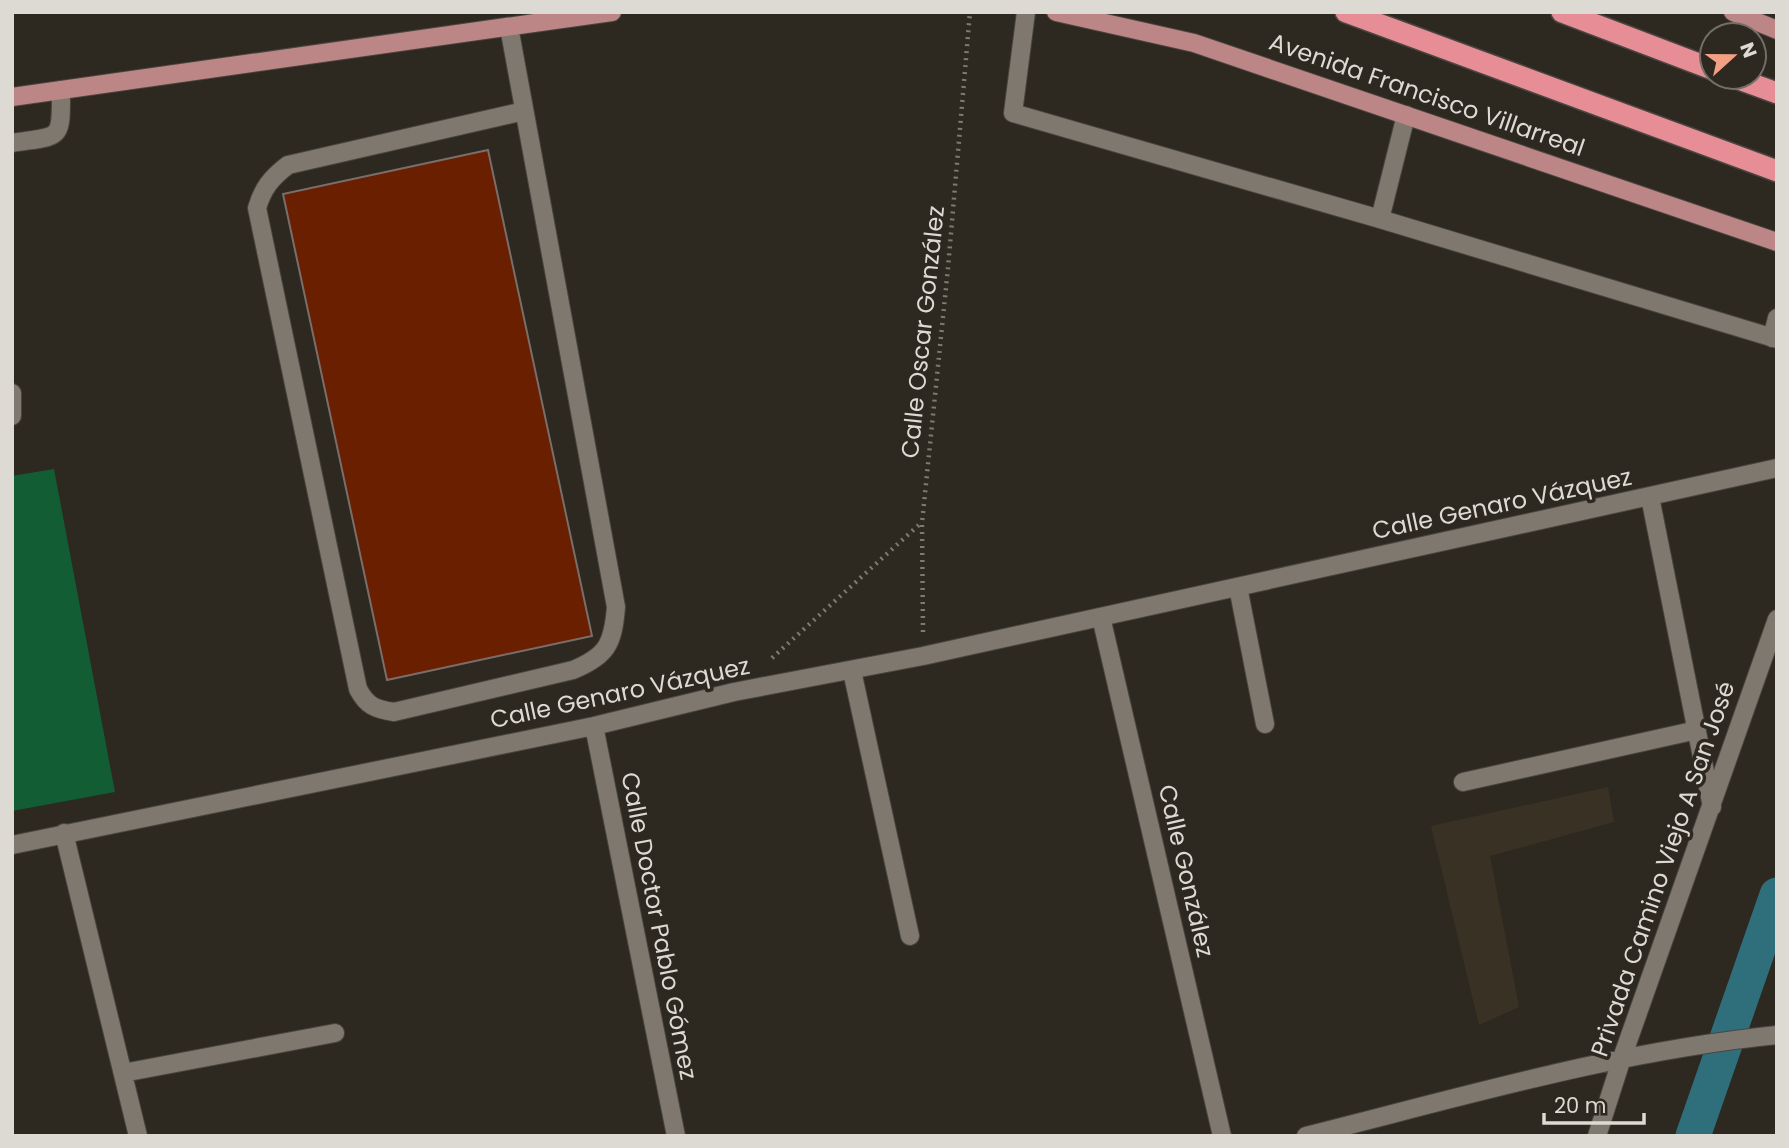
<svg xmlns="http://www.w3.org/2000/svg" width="1789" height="1148" font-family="Poppins,sans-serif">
	<rect width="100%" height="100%" fill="#2d2820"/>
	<path fill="#393224" d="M 1608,787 L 1614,822 L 1490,856 L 1519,1007 L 1479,1025 L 1431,826 Z"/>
	<path fill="#135d34" d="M 54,469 L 115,792 L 12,811 L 12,476 Z"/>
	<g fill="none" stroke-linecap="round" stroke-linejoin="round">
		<path stroke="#2f6f7b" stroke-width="35" d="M 1693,1136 L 1777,895"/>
	</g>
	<path fill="#691f00" stroke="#796e6a" stroke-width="2" d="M 488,150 L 592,636 L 387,680 L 283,194 Z"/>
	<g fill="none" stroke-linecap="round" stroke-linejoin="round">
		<defs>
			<path id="minor" d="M 1026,12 L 1013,113 L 1380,219 L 1777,339
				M 509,27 L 616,607 C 613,644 607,656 573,670 L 394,712 C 375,709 367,706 358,689 L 257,208 C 263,188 271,178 288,165 L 524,111
				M 12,143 C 62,135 61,142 61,90
				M 1380,219 L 1406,115
				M 1772,338 L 1777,318
				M 12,393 L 12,416
				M 1650,497 L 1712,807
				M 1238,587 L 1265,724
				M 1101,617 L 1222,1136
				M 852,671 L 910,936
				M 594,726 L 676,1136
				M 1463,782 L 1697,730
				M 64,833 L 138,1136
				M 12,845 L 594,726 L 734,692 L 923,656 L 1777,468
				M 123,1073 L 335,1033
				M 1306,1136 C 1462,1097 1617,1051 1777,1035
				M 1597,1136 L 1622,1058 L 1777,619"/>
			<path id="major" d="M 1056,12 L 1194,43 L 1777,242
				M 1733,12 L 1777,30
				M 12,97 L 612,12"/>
			<path id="highway" d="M 1346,12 L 1777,171
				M 1562,12 L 1712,69
				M 1733,77 L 1777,93"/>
		</defs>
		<use href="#minor" stroke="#49453f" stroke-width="20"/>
		<use href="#major" stroke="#49453f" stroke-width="20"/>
		<use href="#highway" stroke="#49453f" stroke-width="24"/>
		<path stroke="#7e7a73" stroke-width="4.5" stroke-dasharray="2 5" stroke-linecap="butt" d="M 923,632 L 922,523 L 948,268 L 970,12
			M 772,658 L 921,523"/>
		<use href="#minor" stroke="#7e786f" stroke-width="18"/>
		<use href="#major" stroke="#bc8586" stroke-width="18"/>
		<use href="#highway" stroke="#e68d96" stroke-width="21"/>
	</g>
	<g text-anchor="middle" stroke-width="7" stroke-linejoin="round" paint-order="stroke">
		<g font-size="24" fill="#dddad4" stroke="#2d2820">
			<text transform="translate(1427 95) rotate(19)" y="8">Avenida Francisco Villarreal</text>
			<text transform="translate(923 332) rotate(-84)" y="8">Calle Oscar González</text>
			<text transform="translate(1502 504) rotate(-12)" y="8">Calle Genaro Vázquez</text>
			<text transform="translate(620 693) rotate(-12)" y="8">Calle Genaro Vázquez</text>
			<text transform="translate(1663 869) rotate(-71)" y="8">Privada Camino Viejo A San José</text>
			<text transform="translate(1186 871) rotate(77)" y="8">Calle González</text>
			<text transform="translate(659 926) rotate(79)" y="8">Calle Doctor Pablo Gómez</text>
		</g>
	</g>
	<rect width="1789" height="1148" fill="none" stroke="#dddad4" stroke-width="28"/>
	<g transform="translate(1733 56) rotate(69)"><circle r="33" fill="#2d2820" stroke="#736f68" stroke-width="2"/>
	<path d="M0-5L12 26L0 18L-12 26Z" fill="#f39f83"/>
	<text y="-10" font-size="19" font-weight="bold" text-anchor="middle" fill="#dddad4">N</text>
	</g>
	<path d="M1544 1113v10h100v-10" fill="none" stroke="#dddad4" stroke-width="3.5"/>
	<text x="1554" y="1113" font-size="21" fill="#dddad4" stroke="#2d2820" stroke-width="5" paint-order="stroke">20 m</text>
</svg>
